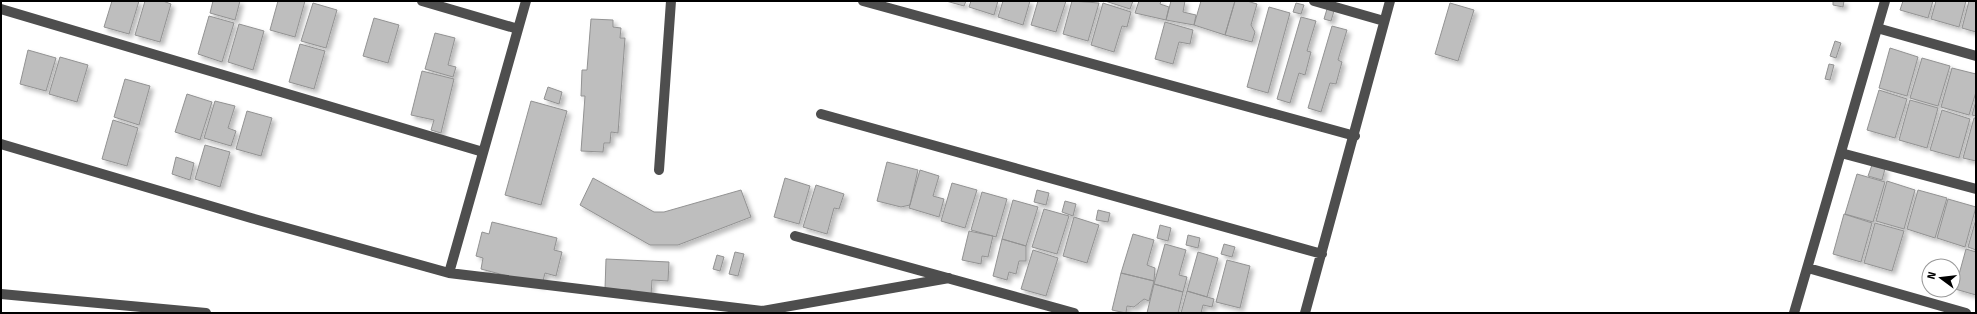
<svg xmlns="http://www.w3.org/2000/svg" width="1977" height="314" font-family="'Fira Sans',sans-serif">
	<defs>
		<filter id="shadow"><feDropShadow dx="3.5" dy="3.5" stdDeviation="2" flood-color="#0004"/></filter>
	</defs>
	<rect width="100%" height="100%" fill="#fff"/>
	<path fill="#bebebe" stroke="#929292" filter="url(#shadow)" d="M 112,1 L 139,1 L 129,34 L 104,27 Z
		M 145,1 L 163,1 L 171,4 L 160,42 L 135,35 Z
		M 213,1 L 240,1 L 235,20 L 210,13 Z
		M 278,1 L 305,1 L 295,37 L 270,30 Z
		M 946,1 L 966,1 L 964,6 Z
		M 971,1 L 998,1 L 994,15 L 969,7 Z
		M 1003,1 L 1030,1 L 1023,25 L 998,17 Z
		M 1038,1 L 1066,1 L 1056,32 L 1031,25 Z
		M 1072,1 L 1099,3 L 1088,41 L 1063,34 Z
		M 1105,1 L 1133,1 L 1130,9 Z
		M 1139,1 L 1161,1 L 1160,4 L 1169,7 L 1166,20 L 1135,13 Z
		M 1171,1 L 1185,1 L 1183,12 L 1196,15 L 1194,25 L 1166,20 Z
		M 1201,1 L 1235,1 L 1225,35 L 1194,25 Z
		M 1235,1 L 1247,1 L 1257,4 L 1251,25 L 1255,32 L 1252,42 L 1225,35 Z
		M 1833,1 L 1844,1 L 1843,7 L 1833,5 Z
		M 1903,1 L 1933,1 L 1928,18 L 1900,10 Z
		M 1936,1 L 1966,1 L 1959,27 L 1931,19 Z
		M 1969,1 L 1976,1 L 1976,32 L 1962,28 Z
		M 313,3 L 337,10 L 326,48 L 301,41 Z
		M 1103,3 L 1131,12 L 1127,27 L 1122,26 L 1114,52 L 1091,45 Z
		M 1296,3 L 1304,5 L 1301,14 L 1293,12 Z
		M 1450,3 L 1474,10 L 1458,61 L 1435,54 Z
		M 1269,7 L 1290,13 L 1268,93 L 1247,87 Z
		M 1327,9 L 1334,11 L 1331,21 L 1324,19 Z
		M 209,16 L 234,23 L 222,62 L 198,54 Z
		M 1301,17 L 1316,21 L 1307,51 L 1311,52 L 1305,75 L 1299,73 L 1290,103 L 1277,99 Z
		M 374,18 L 399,25 L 388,63 L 363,56 Z
		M 591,19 L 613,20 L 613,27 L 621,28 L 620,38 L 625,38 L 618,133 L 611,132 L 610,143 L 604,143 L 603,152 L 581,151 L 585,96 L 581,96 L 582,70 L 587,70 Z
		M 1165,22 L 1193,30 L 1190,44 L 1179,42 L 1173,64 L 1155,59 Z
		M 239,24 L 264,31 L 253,70 L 228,62 Z
		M 1332,26 L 1347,30 L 1338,60 L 1342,62 L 1336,84 L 1330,83 L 1321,112 L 1308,108 Z
		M 435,33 L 455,38 L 448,65 L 456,67 L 453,77 L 425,69 Z
		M 1835,41 L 1841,43 L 1836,58 L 1830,56 Z
		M 300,44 L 325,51 L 314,89 L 289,82 Z
		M 1890,48 L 1918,57 L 1907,96 L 1879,88 Z
		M 28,50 L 56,58 L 46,91 L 20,84 Z
		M 60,57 L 88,65 L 77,102 L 49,94 Z
		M 1922,58 L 1950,66 L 1938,106 L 1910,98 Z
		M 1829,64 L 1834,65 L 1830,80 L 1825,79 Z
		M 1952,68 L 1976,74 L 1976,92 L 1969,115 L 1941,107 Z
		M 422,71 L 454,79 L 441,133 L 431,130 L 434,120 L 411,115 Z
		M 125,79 L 150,86 L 139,125 L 114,117 Z
		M 548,87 L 562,92 L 559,104 L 544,99 Z
		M 1879,90 L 1907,99 L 1895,138 L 1867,130 Z
		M 187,94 L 212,102 L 200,140 L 175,132 Z
		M 1910,100 L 1938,108 L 1927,148 L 1899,140 Z
		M 215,101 L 235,106 L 228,128 L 236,131 L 231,146 L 204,138 Z
		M 531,101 L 567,111 L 541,205 L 505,195 Z
		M 1976,101 L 1976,116 L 1972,115 Z
		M 1942,110 L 1970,119 L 1959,158 L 1930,150 Z
		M 247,111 L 272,118 L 261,156 L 236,149 Z
		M 1974,118 L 1976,118 L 1976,161 L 1963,158 Z
		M 113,120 L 138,128 L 127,166 L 102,159 Z
		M 205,145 L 230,152 L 220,187 L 195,179 Z
		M 176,157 L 194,163 L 190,180 L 172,174 Z
		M 887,162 L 918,170 L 910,205 L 901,207 L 877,201 Z
		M 1872,165 L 1885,169 L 1882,180 L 1868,176 Z
		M 920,170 L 939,176 L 933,196 L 944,199 L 939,217 L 909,208 Z
		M 1857,174 L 1885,182 L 1873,222 L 1845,214 Z
		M 593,178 L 654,212 L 664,212 L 741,190 L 751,217 L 678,245 L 650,245 L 580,205 Z
		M 785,178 L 810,186 L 799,224 L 774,217 Z
		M 1887,181 L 1915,190 L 1904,229 L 1876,221 Z
		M 952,183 L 977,190 L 965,228 L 941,221 Z
		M 816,185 L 844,194 L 839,209 L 834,208 L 827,234 L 803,227 Z
		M 1037,190 L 1049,193 L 1046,205 L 1034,202 Z
		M 1918,190 L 1947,198 L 1935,238 L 1907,229 Z
		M 982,192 L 1007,199 L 996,237 L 971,230 Z
		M 1948,199 L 1976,207 L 1965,247 L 1937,238 Z
		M 1013,200 L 1038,207 L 1026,246 L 1002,239 Z
		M 1065,201 L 1076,204 L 1073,216 L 1062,212 Z
		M 1044,209 L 1069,216 L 1057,254 L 1032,247 Z
		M 1098,210 L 1110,213 L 1108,222 L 1096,220 Z
		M 1844,214 L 1872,223 L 1861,262 L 1833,254 Z
		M 1074,217 L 1099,225 L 1087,263 L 1063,256 Z
		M 1976,219 L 1976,250 L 1968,247 Z
		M 492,222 L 557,238 L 554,250 L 562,252 L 556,276 L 545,273 L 542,285 L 481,269 L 483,258 L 476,256 L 482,232 L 489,234 Z
		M 1875,223 L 1904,231 L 1892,271 L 1864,263 Z
		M 1160,225 L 1171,228 L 1168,241 L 1157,238 Z
		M 969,231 L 993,236 L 988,257 L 982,256 L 981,264 L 962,260 Z
		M 1133,234 L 1154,240 L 1147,265 L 1155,268 L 1154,281 L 1121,273 Z
		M 1188,235 L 1200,238 L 1198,248 L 1186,245 Z
		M 1002,239 L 1026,246 L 1026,261 L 1019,261 L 1016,274 L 1009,272 L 1007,280 L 993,276 Z
		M 1165,244 L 1186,250 L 1179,275 L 1187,277 L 1183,292 L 1154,284 Z
		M 1224,244 L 1235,247 L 1232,257 L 1221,254 Z
		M 1966,249 L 1976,252 L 1976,295 L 1955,289 Z
		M 1033,250 L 1058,258 L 1046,296 L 1021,289 Z
		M 735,252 L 744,254 L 738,276 L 729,274 Z
		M 1198,252 L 1218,258 L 1207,297 L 1187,291 Z
		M 717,255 L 724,257 L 720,271 L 713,269 Z
		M 606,259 L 669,262 L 668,281 L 652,280 L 651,296 L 631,295 L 631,290 L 605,289 Z
		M 1227,260 L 1250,266 L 1240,308 L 1216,302 Z
		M 1121,273 L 1154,281 L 1149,301 L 1144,299 L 1134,307 L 1127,306 L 1126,313 L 1112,310 Z
		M 1154,284 L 1183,292 L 1178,313 L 1147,313 Z
		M 1187,291 L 1214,299 L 1212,307 L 1203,305 L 1201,313 L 1181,313 Z"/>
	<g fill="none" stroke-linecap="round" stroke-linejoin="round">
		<path stroke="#4e4e4e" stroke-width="10" d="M 422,1 L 518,29
			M 863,1 L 1355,136
			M 1314,1 L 1384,21
			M 1,9 L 483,152
			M 1877,28 L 1976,56
			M 821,114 L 1322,254
			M 1,144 L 251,218 L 449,273 L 762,311 L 949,278
			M 1841,153 L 1976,189
			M 659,170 L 671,1
			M 795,236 L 1074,313
			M 1808,268 L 1966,313
			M 449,273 L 526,1
			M 1,294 L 206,313
			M 1305,313 L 1390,1
			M 1794,313 L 1885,1"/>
	</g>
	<rect width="1977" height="314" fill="none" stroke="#000000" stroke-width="4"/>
	<g transform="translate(1941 278) rotate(285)"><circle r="19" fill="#ffffff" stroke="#999999"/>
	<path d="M0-3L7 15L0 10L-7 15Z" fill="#000000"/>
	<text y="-6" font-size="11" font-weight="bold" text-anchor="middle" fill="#000000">N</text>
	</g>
</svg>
